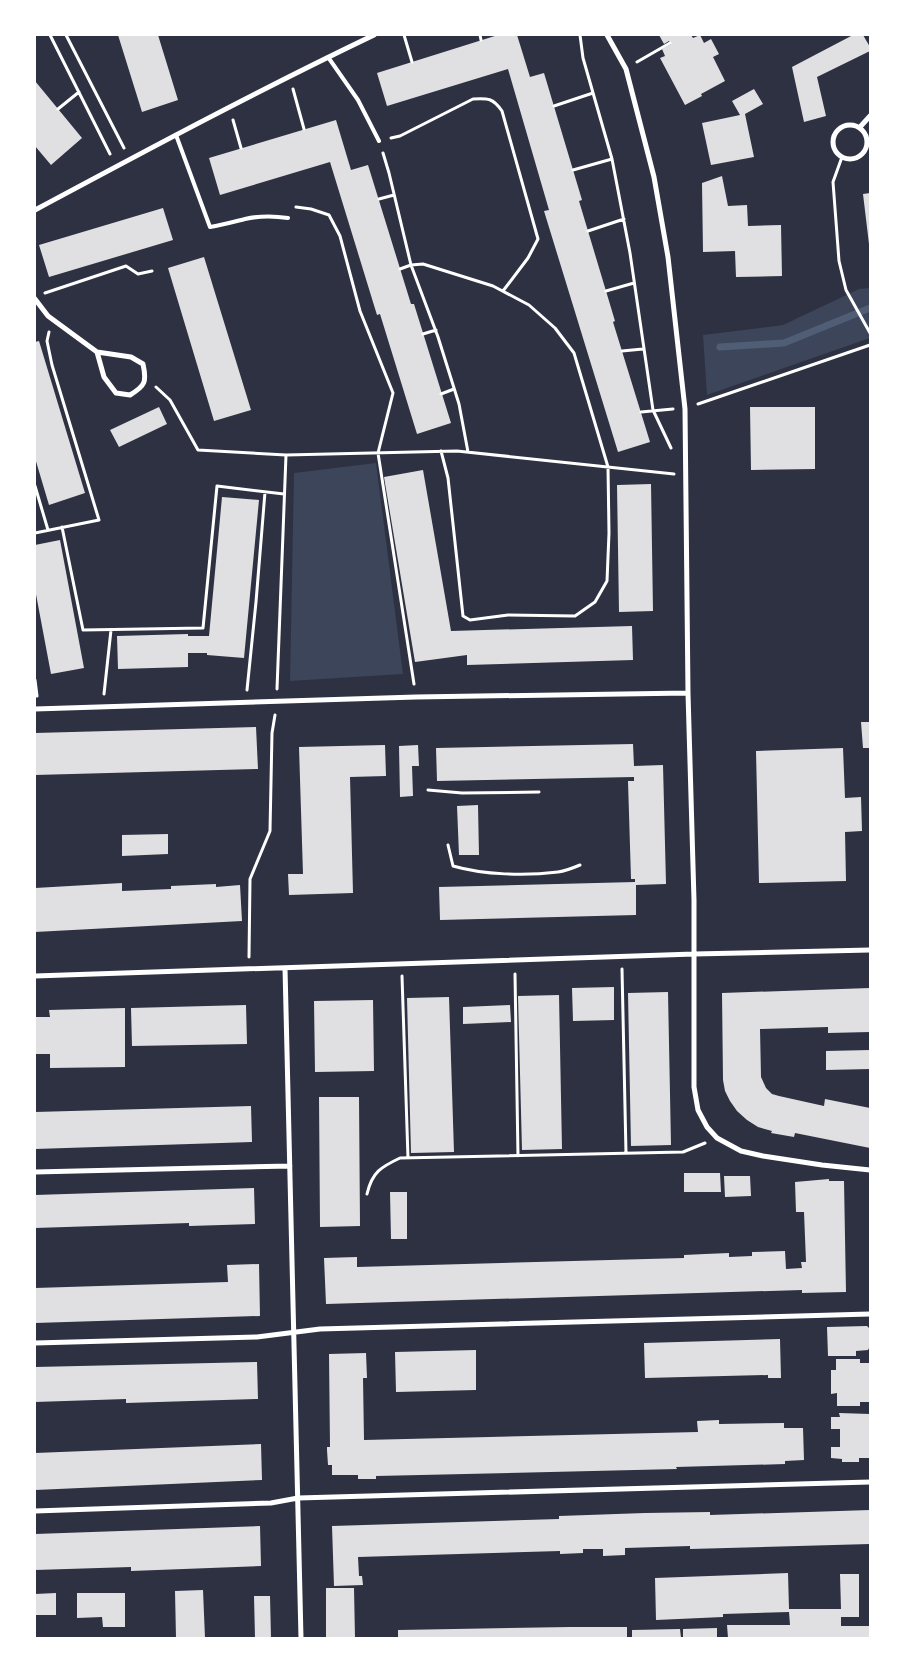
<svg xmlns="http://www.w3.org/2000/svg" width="905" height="1673" font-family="Barlow,sans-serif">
	<rect width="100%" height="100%" fill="#2d3142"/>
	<path fill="#3c4559" d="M 870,288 L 870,338 L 707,395 L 703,335 L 783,325 L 859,289 Z
		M 376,463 L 403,674 L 290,681 L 294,473 Z"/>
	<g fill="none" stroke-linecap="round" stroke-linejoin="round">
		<path stroke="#4f5d75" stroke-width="7" d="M 720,347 L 784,343 L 870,308"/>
	</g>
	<path fill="#e0e0e3" d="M 118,35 L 158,35 L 178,100 L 142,112 Z
		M 498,35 L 517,35 L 530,77 L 544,73 L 582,200 L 579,201 L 615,321 L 613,322 L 650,442 L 618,452 L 544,211 L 549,210 L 508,69 L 387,106 L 377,73 Z
		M 659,35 L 691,35 L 693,38 L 700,35 L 704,43 L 711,39 L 719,54 L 713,57 L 725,81 L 701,94 L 702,96 L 685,105 L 660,58 L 665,56 L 662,49 L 671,44 L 669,41 L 664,44 Z
		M 853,35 L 863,35 L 870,47 L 870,51 L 817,77 L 826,116 L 804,122 L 792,67 Z
		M 35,81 L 82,138 L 51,165 L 35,146 Z
		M 754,89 L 763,104 L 745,114 L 754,157 L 711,165 L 702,123 L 740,115 L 732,101 Z
		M 336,120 L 351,170 L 368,165 L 411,304 L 414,304 L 451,423 L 417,434 L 380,314 L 377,315 L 330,162 L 220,195 L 209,158 Z
		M 722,176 L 728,206 L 747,205 L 748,226 L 781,225 L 782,276 L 736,277 L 735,251 L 703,252 L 702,183 Z
		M 870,193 L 870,243 L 869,244 L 863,194 Z
		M 163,208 L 173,240 L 49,277 L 39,245 Z
		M 204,257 L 251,410 L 214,421 L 168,268 Z
		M 39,341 L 85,493 L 49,505 L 35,458 L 35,342 Z
		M 159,407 L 167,424 L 119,447 L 110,430 Z
		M 750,407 L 815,407 L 815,469 L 751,470 Z
		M 423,470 L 451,631 L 632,626 L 633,660 L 467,665 L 467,655 L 415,662 L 384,477 Z
		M 651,484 L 653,611 L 619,612 L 617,485 Z
		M 222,497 L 259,500 L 244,658 L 207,655 L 207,653 L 188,653 L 188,667 L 118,669 L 117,636 L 188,634 L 188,636 L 209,636 Z
		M 60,540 L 84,668 L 51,674 L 35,589 L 35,545 Z
		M 861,722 L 870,722 L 870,748 L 863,748 Z
		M 256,727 L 258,769 L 35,775 L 35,733 Z
		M 633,744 L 634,766 L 663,765 L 666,884 L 636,885 L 636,915 L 440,920 L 439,887 L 635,882 L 635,879 L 631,879 L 628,781 L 634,781 L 634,777 L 437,781 L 436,748 Z
		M 385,745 L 386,776 L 350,777 L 353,893 L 289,895 L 288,874 L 303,874 L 299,747 Z
		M 418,745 L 419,766 L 412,766 L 413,796 L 400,797 L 399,746 Z
		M 843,748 L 845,798 L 861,797 L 862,831 L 845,832 L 846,881 L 759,883 L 756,751 Z
		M 478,805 L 479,855 L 459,855 L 457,806 Z
		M 168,834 L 168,854 L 122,856 L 122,835 Z
		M 122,883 L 122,891 L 171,889 L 171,886 L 216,884 L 216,887 L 240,885 L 242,921 L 35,932 L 35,888 Z
		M 614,987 L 614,1020 L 573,1021 L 572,988 Z
		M 870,988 L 870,1032 L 828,1033 L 828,1027 L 760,1029 L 761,1077 L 766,1088 L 772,1094 L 779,1096 L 824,1106 L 825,1099 L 870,1108 L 870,1148 L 795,1133 L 794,1137 L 771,1133 L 772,1131 L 758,1127 L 747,1120 L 737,1111 L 730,1101 L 725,1091 L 723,1080 L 722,993 Z
		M 668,992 L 671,1145 L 631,1146 L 628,993 Z
		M 559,995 L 562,1149 L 522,1150 L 518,996 Z
		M 449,997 L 454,1152 L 411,1153 L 407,998 Z
		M 373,1000 L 374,1071 L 315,1072 L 314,1001 Z
		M 246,1005 L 247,1044 L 132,1046 L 131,1008 Z
		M 510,1005 L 511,1022 L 463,1024 L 463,1007 Z
		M 125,1008 L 125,1067 L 50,1068 L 50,1054 L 35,1054 L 35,1017 L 50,1017 L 49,1010 Z
		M 870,1050 L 870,1069 L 826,1070 L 826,1051 Z
		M 319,1097 L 359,1097 L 360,1226 L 320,1227 Z
		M 251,1106 L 252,1142 L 35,1149 L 35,1112 Z
		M 684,1173 L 720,1173 L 721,1192 L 684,1192 Z
		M 724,1176 L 750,1176 L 751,1196 L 725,1197 Z
		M 829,1179 L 829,1181 L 844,1181 L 846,1292 L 802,1293 L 802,1290 L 326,1304 L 324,1258 L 357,1257 L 357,1267 L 684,1258 L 684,1255 L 705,1254 L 729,1253 L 729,1257 L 752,1256 L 752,1252 L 785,1251 L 786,1269 L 802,1268 L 801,1262 L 806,1262 L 804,1212 L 796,1212 L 795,1182 Z
		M 254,1188 L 255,1224 L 189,1226 L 189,1223 L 35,1228 L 35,1195 Z
		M 390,1192 L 407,1192 L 407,1239 L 391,1239 Z
		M 259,1264 L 260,1316 L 35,1323 L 35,1288 L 228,1282 L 227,1265 Z
		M 867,1326 L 869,1328 L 869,1348 L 868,1350 L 856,1351 L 856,1356 L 828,1356 L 827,1327 Z
		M 780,1339 L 781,1378 L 768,1378 L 768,1375 L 645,1378 L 644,1343 Z
		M 476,1350 L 476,1390 L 396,1392 L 395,1352 Z
		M 366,1353 L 367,1378 L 363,1378 L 364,1440 L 698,1432 L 697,1421 L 719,1420 L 719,1424 L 784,1423 L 784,1428 L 803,1428 L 804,1460 L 785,1461 L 785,1464 L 676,1467 L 677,1469 L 376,1476 L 376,1479 L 358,1479 L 358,1475 L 332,1475 L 332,1465 L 328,1465 L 327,1450 L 327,1447 L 330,1447 L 329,1354 Z
		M 836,1359 L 860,1359 L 860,1363 L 870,1363 L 870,1402 L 860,1402 L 860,1406 L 837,1406 L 837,1393 L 831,1394 L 831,1370 L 836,1370 Z
		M 257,1362 L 258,1399 L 126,1403 L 126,1399 L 35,1402 L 35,1367 Z
		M 839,1413 L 870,1414 L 870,1458 L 859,1458 L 859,1462 L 842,1462 L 842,1459 L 831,1458 L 831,1447 L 840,1447 L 840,1429 L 831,1429 L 831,1417 L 840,1417 Z
		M 261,1444 L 262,1480 L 35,1490 L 35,1453 Z
		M 870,1510 L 870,1544 L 690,1549 L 690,1546 L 625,1548 L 625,1555 L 603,1556 L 603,1549 L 583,1549 L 583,1553 L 560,1554 L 560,1551 L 358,1557 L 359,1576 L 362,1576 L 363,1585 L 334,1586 L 332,1526 L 559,1519 L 559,1516 L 645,1513 L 710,1512 L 710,1515 Z
		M 260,1526 L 261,1566 L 131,1571 L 131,1567 L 35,1570 L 35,1534 Z
		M 788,1573 L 789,1609 L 841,1609 L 840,1574 L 859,1574 L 859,1617 L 841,1617 L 841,1626 L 870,1626 L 870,1638 L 728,1638 L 727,1625 L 790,1625 L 789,1612 L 723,1614 L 723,1617 L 656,1620 L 655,1578 Z
		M 326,1588 L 354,1588 L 355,1638 L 326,1638 Z
		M 203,1590 L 205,1638 L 176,1638 L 175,1591 Z
		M 56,1593 L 56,1615 L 35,1615 L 35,1594 Z
		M 77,1593 L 125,1593 L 125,1627 L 103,1627 L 102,1617 L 77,1618 Z
		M 254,1596 L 270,1596 L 271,1638 L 255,1638 Z
		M 570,1627 L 627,1627 L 627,1638 L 398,1638 L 398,1630 Z
		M 717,1628 L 717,1638 L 683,1638 L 683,1629 Z
		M 680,1629 L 681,1638 L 632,1638 L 632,1630 Z"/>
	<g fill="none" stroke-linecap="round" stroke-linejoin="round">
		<path stroke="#fff" stroke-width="3" d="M 50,35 L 110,154
			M 66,35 L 124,148
			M 404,35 L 412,62
			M 480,35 L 481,40
			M 580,35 L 583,58 L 612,159 L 630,253 L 653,410 L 671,448
			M 637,62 L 670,43
			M 293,89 L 304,129
			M 554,106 L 593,93
			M 58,109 L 79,92
			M 233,120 L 241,148
			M 391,138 L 400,136 L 473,99 C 488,98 493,98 502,111 L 538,239 L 528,258 L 503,291
			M 383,153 L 389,173 L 411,265 L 438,337 L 459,404 L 468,452
			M 842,157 L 833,182 L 839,261 L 846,290 L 870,333
			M 573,170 L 612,159
			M 379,199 L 394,195
			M 296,207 L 311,209 L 329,215 L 340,236 L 360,311 L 393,393 L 378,453 L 414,684
			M 588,231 L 624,219
			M 400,269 L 411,265 L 423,264 L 493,286 L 529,305 L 555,328 L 574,353 L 608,467 L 609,533 L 607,581 L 595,602 L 575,616 L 508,615 L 470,620 L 463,616 L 448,478 L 441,451
			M 606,291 L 634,283
			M 45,293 L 126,266 L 138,274 L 152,271
			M 423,334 L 436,330
			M 622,351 L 643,349
			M 156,387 L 170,400 L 198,450 L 286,455 L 457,451 L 674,474
			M 441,394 L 454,389
			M 698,404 L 870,345
			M 641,412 L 673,409
			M 35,486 L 48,530
			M 62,527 L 83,630 L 203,628 L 217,486 L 284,494
			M 35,533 L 99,520 L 52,365 L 47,341 L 49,332
			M 35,680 L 37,696
			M 277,689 L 286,455
			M 247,690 L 256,602 L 265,492
			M 104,694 L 111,630
			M 428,790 L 462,793 L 539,792
			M 448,845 L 453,866 C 484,875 525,876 558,872 C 565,871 573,868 580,865
			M 249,957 L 250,879 L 270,831 L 272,733 L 275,715
			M 622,969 L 626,1153
			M 515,974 L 518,1156
			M 402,976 L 408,1158
			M 367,1194 C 372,1172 381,1167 400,1158 L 683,1152 L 705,1143"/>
		<path stroke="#fff" stroke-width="4" d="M 328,57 L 358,100 L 379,141
			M 176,135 L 210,227 C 222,225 233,222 245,219 C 258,216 275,216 288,218"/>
		<path stroke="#fff" stroke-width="5" d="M 607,35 L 626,69 L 654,177 L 668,257 L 685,409 L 688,693 L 694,900 L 694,1087 L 698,1110 L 707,1127 L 717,1138 L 741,1151 L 763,1156 L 822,1165 L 870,1170
			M833 142a17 17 0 1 1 34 0a17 17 0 1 1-34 0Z
			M 860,127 L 870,116
			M 35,210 C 147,150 259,90 374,35
			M 35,299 L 48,316 L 97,352 L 131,357 L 143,364 C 147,382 145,386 130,395 L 116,393 L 104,377 L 97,352
			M 35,709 L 416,697 L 688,693
			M 285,968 L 301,1638
			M 35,976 L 694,954 L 870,950
			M 35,1172 L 290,1166
			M 35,1343 L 257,1337 L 320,1329 L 870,1314
			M 35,1511 L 271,1503 L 298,1498 L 870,1482"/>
	</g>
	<rect width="905" height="1673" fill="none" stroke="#ffffff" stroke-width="72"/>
</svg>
